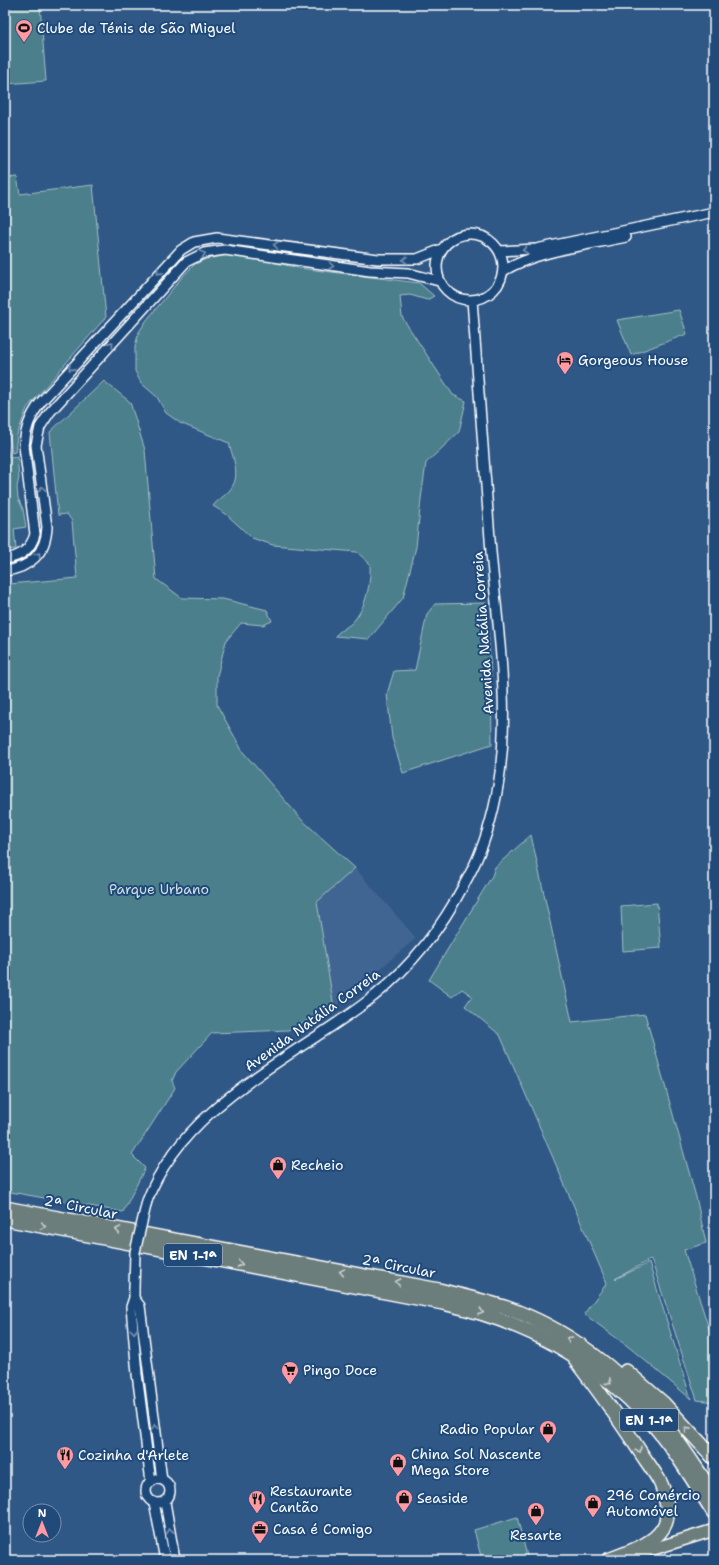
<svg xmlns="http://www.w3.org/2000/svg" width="719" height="1565" font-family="'Shantell Sans',sans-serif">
	<rect width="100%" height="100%" fill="#305887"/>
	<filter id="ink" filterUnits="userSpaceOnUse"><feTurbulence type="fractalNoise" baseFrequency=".025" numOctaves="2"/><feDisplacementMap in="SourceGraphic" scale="8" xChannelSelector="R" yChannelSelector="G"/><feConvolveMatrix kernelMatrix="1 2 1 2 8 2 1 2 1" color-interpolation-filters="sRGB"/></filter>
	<g filter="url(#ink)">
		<path fill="#406592" d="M 355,868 L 416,938 L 334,1008 L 317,902 Z"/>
		<path fill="#4b7f8c" stroke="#a5bfc6" d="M 5,5 L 40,5 L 46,81 L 5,84 Z
			M 17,177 L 20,194 L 93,185 L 106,317 L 27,408 L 17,435 L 15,452 L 12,453 L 5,409 L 5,178 Z
			M 235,254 L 299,268 L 419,283 L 434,296 L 427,300 L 410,295 L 400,296 L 402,317 L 453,395 L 466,401 L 459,432 L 426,463 L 421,499 L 416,547 L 403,598 L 369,639 L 335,636 C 340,630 346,628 352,623 C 366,608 371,584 370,564 L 357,552 L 273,545 L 252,538 L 226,514 L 213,506 C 217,500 224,497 229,491 C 242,477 233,459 229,443 L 180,423 L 166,413 L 157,397 L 141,383 L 135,371 L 135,346 L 139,332 L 146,321 L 183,276 L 195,264 L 206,259 Z
			M 679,310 L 687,334 L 631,355 L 617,320 Z
			M 104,381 L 130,402 L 145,450 L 156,579 L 182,598 L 223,599 L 267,610 L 272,621 L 263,625 L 241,623 L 226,641 L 217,676 L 217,705 L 243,752 L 301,819 L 355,868 L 317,902 L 334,1008 L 288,1030 L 212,1033 L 176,1072 L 172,1081 L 175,1088 L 132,1155 L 145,1168 L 123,1212 L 5,1191 L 5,576 L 8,576 L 9,584 L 77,578 L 72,521 L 67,514 L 58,515 L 50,432 Z
			M 5,433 L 9,458 L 17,457 L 19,478 L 17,487 L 18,498 L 23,509 L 26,527 L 14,529 L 16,549 L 5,550 Z
			M 486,603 L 491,673 L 492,744 L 403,773 L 392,738 L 387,694 L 394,671 L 415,670 L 427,614 L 435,604 Z
			M 531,835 L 572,1022 L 645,1014 L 696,1197 L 706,1243 L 684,1250 L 714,1345 L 714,1402 L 697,1400 L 651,1259 L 615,1279 L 649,1263 L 691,1399 L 630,1348 L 584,1314 L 607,1283 L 500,1035 L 465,1006 L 472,996 L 462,989 L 452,997 L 429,980 L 492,876 L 495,867 Z
			M 657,903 L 661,948 L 623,951 L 621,906 Z
			M 145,1387 L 155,1463 L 150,1463 L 140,1388 Z
			M 517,1517 L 528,1560 L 482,1560 L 474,1530 Z"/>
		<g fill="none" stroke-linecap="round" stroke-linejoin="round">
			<defs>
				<path id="minor" d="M437 267a33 33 0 1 1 66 0a33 33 0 1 1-66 0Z
					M 499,251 L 536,249 L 714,212
					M 503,271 C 539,250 585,246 626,237
					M 5,559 C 20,557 31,549 35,534 L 24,446 C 25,430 30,416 40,403 L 181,250 L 194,242 L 217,238 L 378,259 L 417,259 L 442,249
					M 5,571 C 30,568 46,553 47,527 L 36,445 L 40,427 L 50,412 L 186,262 L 204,253 L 225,250 L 370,271 L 408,273 L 439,281
					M 147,1201 C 181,1109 286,1061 361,1006 C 400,978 431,942 455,901 C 463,886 473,870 479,854 C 519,758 500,653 491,552 C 484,468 478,384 472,300
					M 134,1289 L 134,1298 L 131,1307 L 137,1374 L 151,1482
					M 134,1298 L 140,1306 L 162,1480
					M146 1491a12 12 0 1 1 24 0a12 12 0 1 1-24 0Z
					M 154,1502 L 165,1560
					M 165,1502 L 175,1560"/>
				<path id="major" d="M 631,1556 L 714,1530"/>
				<path id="highway" d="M 5,1208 L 439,1290 C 462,1296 485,1301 507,1308 C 565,1328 619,1369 658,1416 C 679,1440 696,1468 714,1495
					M 5,1219 L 443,1303 C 526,1322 593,1357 650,1421 C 675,1449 694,1482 714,1513
					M 576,1361 C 598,1390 619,1419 639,1450 C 646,1461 655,1472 661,1484 C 666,1496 671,1516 663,1528 C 653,1545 626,1553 608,1560
					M 626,1371 L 663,1403 L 714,1458"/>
			</defs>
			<use href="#minor" stroke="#fff" stroke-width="12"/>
			<use href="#major" stroke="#fff" stroke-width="14"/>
			<use href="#highway" stroke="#fff" stroke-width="16"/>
			<use href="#minor" stroke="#1f4a7a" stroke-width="9"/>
			<use href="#major" stroke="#6c7e7c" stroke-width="11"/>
			<use href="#highway" stroke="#6c7e7c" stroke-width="13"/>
			<defs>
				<path id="minor-bridge" d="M 134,1289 L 135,1252 L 147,1201"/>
			</defs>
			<use href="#minor-bridge" stroke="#fff" stroke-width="12" stroke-linecap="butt"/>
			<use href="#minor-bridge" stroke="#1f4a7a" stroke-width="9"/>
		</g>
		<defs><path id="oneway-chevron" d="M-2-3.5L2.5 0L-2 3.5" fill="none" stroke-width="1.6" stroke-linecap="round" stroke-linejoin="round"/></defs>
		<g stroke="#7992af">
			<use href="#oneway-chevron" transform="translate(276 245) rotate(-172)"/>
			<use href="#oneway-chevron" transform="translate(525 250) rotate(174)"/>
			<use href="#oneway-chevron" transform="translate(203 254) rotate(-19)"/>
			<use href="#oneway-chevron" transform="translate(405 260) rotate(179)"/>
			<use href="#oneway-chevron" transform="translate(331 266) rotate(8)"/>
			<use href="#oneway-chevron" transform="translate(159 272) rotate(132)"/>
			<use href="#oneway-chevron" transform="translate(111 344) rotate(-48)"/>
			<use href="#oneway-chevron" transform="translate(71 368) rotate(132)"/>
			<use href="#oneway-chevron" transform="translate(42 489) rotate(-98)"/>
			<use href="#oneway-chevron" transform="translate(38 555) rotate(-52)"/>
			<use href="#oneway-chevron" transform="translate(134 1331) rotate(86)"/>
			<use href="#oneway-chevron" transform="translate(155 1427) rotate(-98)"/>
			<use href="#oneway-chevron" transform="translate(170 1531) rotate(-100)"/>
		</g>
		<g stroke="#ccd2d1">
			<use href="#oneway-chevron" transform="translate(43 1226) rotate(11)"/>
			<use href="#oneway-chevron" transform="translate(118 1230) rotate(-170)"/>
			<use href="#oneway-chevron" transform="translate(240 1264) rotate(11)"/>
			<use href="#oneway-chevron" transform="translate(342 1272) rotate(-170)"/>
			<use href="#oneway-chevron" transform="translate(398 1282) rotate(-169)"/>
			<use href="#oneway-chevron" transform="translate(481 1312) rotate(18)"/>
			<use href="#oneway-chevron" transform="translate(569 1339) rotate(-149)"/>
			<use href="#oneway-chevron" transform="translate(609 1382) rotate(41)"/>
			<use href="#oneway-chevron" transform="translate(687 1429) rotate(-132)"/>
			<use href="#oneway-chevron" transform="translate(639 1450) rotate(57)"/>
		</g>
	</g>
	<defs>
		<symbol id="stadium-pin" viewBox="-11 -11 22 30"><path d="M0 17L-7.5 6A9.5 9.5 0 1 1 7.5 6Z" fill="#ff9aa2" stroke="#1f4a7a"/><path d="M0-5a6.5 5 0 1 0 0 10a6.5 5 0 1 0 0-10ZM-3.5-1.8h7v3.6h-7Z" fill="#111"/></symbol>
		<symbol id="hotel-pin" viewBox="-11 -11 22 30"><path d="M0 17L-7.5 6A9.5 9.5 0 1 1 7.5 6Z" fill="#ff9aa2" stroke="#1f4a7a"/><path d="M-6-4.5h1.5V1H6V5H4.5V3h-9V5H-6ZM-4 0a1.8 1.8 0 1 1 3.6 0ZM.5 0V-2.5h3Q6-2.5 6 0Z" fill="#111"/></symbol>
		<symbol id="shop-pin" viewBox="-11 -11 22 30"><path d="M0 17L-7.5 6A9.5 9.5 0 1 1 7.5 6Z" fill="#ff9aa2" stroke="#1f4a7a"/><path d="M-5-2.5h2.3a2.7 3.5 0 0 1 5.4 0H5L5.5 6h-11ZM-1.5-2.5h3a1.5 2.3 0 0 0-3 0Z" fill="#111"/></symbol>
		<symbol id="supermarket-pin" viewBox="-11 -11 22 30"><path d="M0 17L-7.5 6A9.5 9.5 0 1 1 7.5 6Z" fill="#ff9aa2" stroke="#1f4a7a"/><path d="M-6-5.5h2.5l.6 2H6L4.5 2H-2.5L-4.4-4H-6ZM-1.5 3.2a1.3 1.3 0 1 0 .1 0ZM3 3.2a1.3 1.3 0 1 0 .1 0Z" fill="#111"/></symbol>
		<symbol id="restaurant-pin" viewBox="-11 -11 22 30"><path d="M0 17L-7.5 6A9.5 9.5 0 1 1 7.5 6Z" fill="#ff9aa2" stroke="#1f4a7a"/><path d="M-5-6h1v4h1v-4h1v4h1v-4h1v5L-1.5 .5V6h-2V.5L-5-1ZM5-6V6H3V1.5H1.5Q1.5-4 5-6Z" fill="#111"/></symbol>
		<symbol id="office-pin" viewBox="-11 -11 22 30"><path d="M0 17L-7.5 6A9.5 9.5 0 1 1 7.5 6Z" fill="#ff9aa2" stroke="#1f4a7a"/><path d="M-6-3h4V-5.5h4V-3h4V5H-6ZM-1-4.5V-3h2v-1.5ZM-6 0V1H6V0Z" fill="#111"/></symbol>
	</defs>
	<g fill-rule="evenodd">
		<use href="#stadium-pin" x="14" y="18" width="20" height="27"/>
		<use href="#hotel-pin" x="555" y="350" width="20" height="27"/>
		<use href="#shop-pin" x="268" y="1155" width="20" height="27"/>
		<use href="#supermarket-pin" x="280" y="1360" width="20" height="27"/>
		<use href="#shop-pin" x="538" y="1419" width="20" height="27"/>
		<use href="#restaurant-pin" x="55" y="1445" width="20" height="27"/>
		<use href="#shop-pin" x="388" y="1452" width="20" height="27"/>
		<use href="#shop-pin" x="394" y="1488" width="20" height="27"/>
		<use href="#restaurant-pin" x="247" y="1489" width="20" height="27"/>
		<use href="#shop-pin" x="583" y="1493" width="20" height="27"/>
		<use href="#shop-pin" x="526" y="1501" width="20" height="27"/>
		<use href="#office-pin" x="250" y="1519" width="20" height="27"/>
	</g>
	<g text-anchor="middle" stroke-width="4" stroke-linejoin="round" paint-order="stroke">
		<g fill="#1f4a7a" stroke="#bcc9d7" stroke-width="1">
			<rect x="164" y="1244" width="58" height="22" rx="3"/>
			<rect x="620" y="1409" width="58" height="22" rx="3"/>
		</g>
		<g font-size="13" font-weight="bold" fill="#fff">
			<text x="193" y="1260">EN 1-1ª</text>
			<text x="649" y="1425">EN 1-1ª</text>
		</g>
		<g font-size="14" fill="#fff" stroke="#1f4a7a" text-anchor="start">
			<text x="37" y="33">Clube de Ténis de São Miguel</text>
			<text x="578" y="365">Gorgeous House</text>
			<text x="291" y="1170">Recheio</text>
			<text x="303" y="1375">Pingo Doce</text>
			<text x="535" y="1434" text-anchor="end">Radio Popular</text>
			<text x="411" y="1459">China Sol Nascente<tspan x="411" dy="16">Mega Store</tspan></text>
			<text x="78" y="1460">Cozinha d'Arlete</text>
			<text x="270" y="1496">Restaurante<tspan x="270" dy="16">Cantão</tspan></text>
			<text x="606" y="1500">296 Comércio<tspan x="606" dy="16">Automóvel</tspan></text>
			<text x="417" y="1503">Seaside</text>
			<text x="273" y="1534">Casa é Comigo</text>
			<text x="536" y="1540" text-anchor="middle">Resarte</text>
		</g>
		<g font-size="14" fill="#fff" stroke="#1f4a7a">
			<text transform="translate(483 633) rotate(-94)" y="5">Avenida Natália Correia</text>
			<text transform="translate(312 1020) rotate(-36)" y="5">Avenida Natália Correia</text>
			<text transform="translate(81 1207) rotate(11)" y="5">2ª Circular</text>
			<text transform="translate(399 1266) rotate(11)" y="5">2ª Circular</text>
		</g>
		<g font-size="14" fill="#d2dfe2" stroke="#1f4a7a">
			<text x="159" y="894">Parque Urbano</text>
		</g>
	</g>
	<rect width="719" height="1565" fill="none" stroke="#1f4a7a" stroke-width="20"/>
	<rect x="10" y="10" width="699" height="1545" fill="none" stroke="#fff" stroke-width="1.5" filter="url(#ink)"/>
	<g transform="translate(42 1523)"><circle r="19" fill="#1f4a7a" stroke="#7992af"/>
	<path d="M0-3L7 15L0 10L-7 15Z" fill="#ff9aa2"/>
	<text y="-6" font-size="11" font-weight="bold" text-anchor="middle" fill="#ffffff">N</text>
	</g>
</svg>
